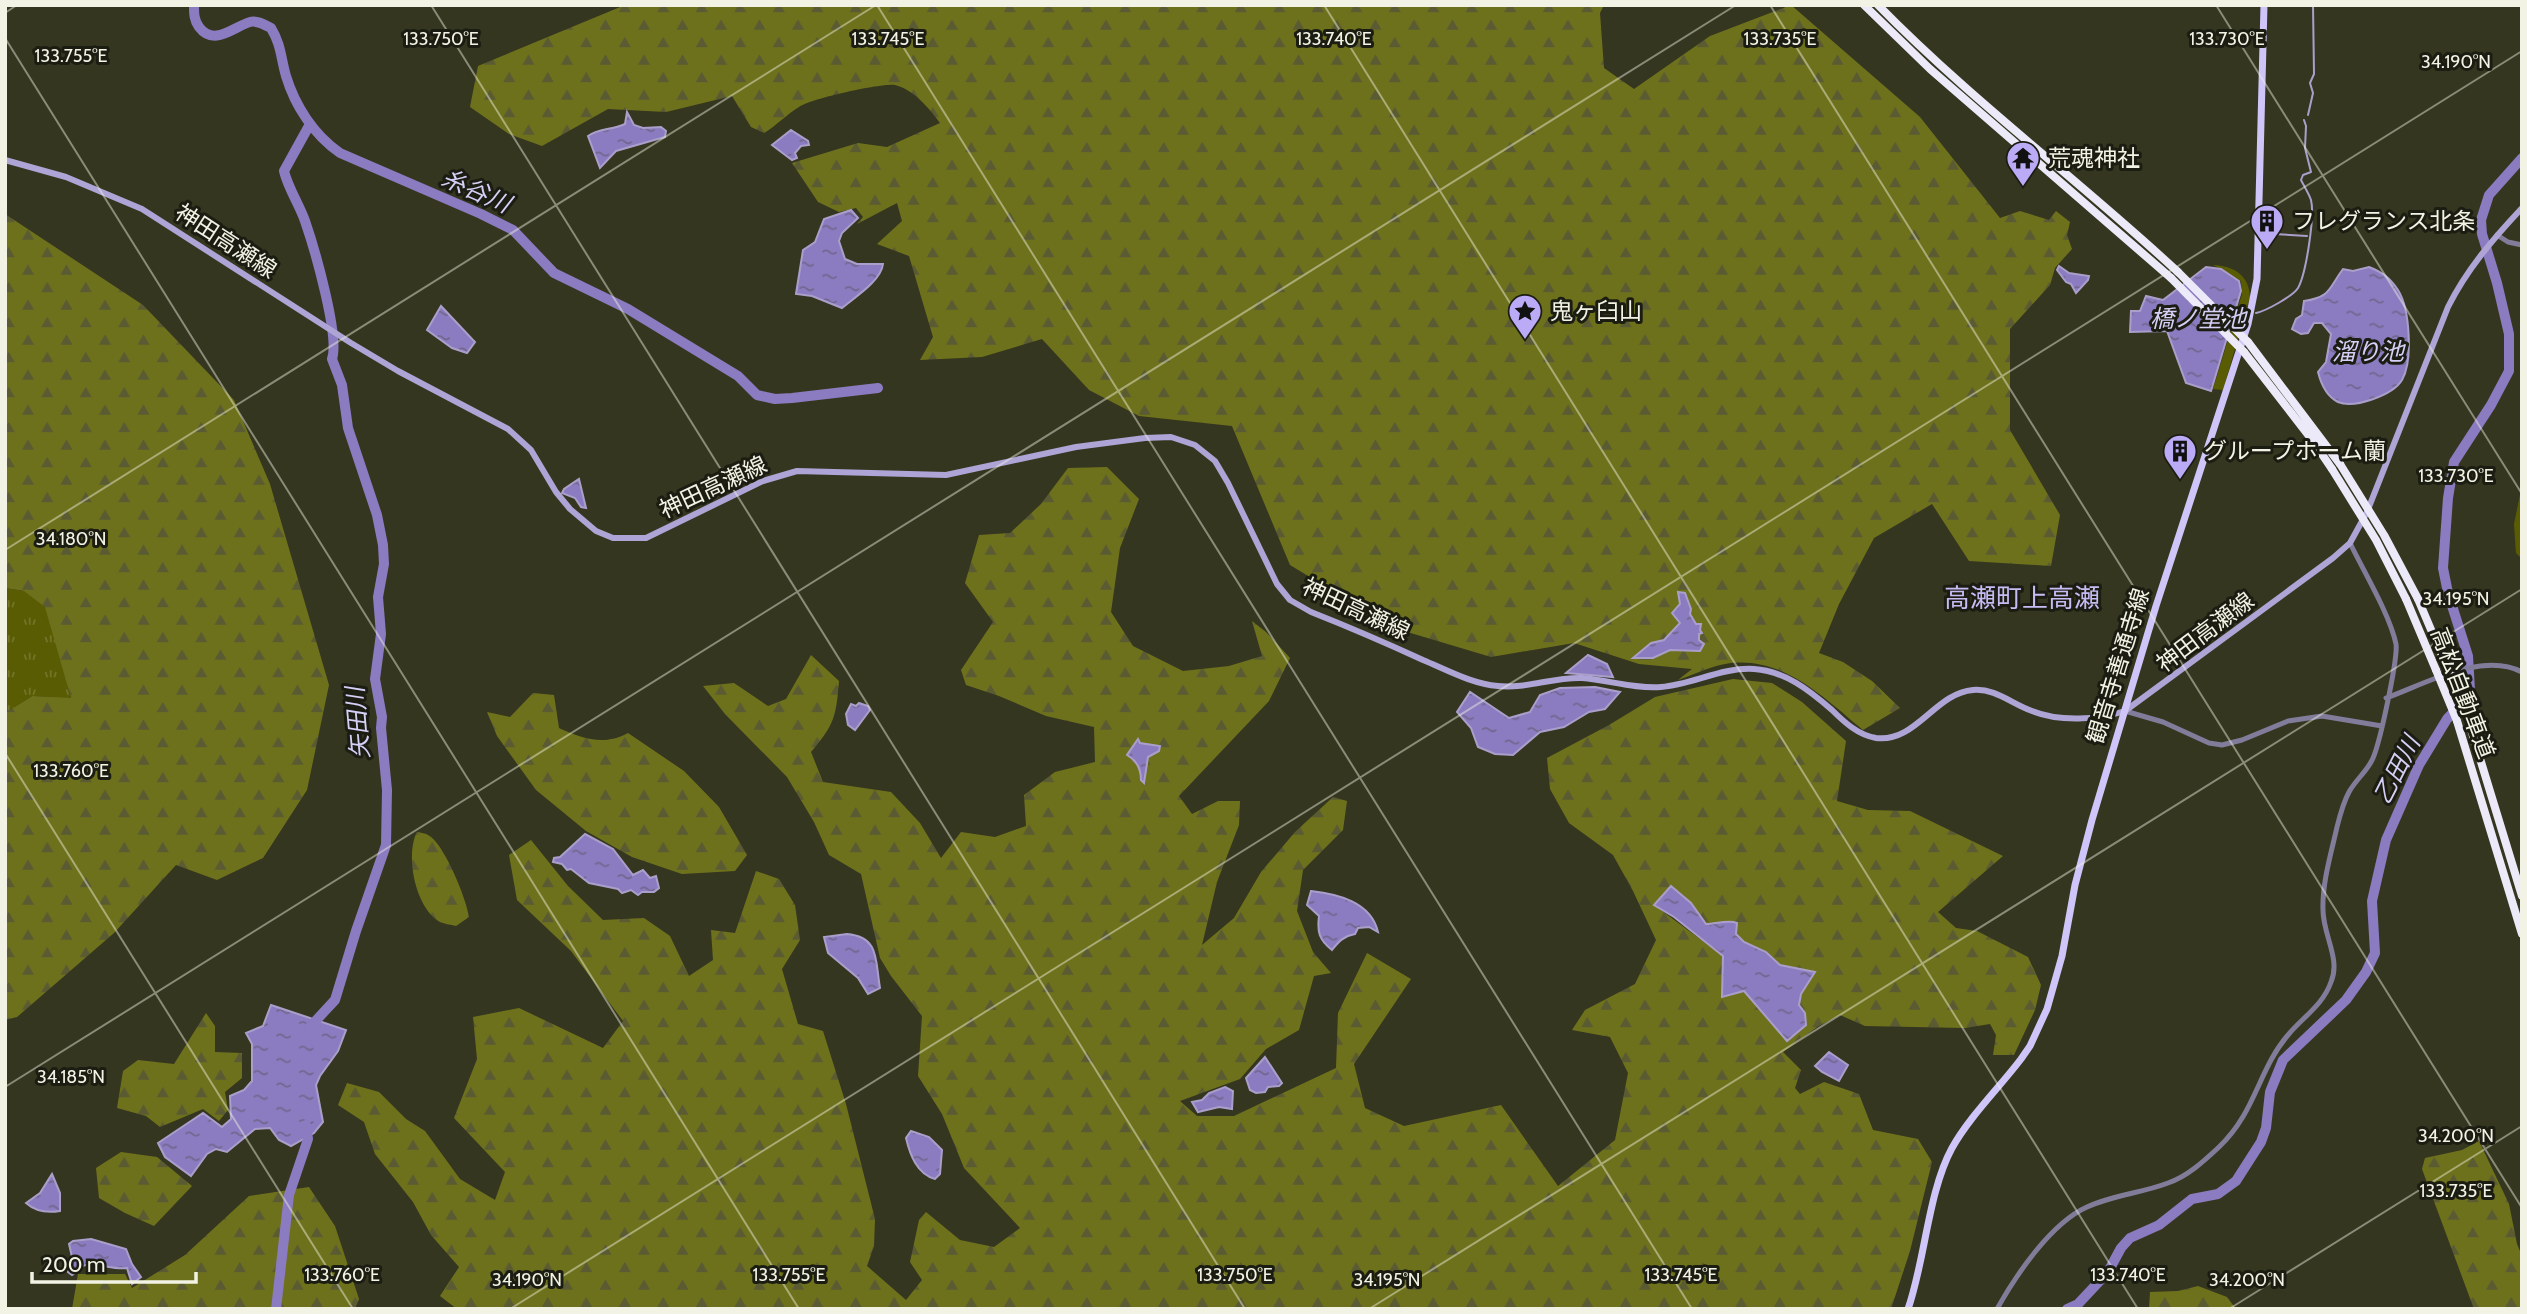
<svg xmlns="http://www.w3.org/2000/svg" width="2527" height="1314" font-family="Cabin,'Noto Sans JP',sans-serif">
	<defs>
		<pattern id="forest-firs" width="22" height="20" patternUnits="userSpaceOnUse" patternTransform="scale(1.75)"><rect width="22" height="20" fill="#6e711b"/><path d="M5 1l3.5 6h-7zM16 11l3.5 6h-7z" fill="#5a5b32"/></pattern>
		<pattern id="park-tufts" width="24" height="20" patternUnits="userSpaceOnUse" patternTransform="scale(1.75)"><rect width="24" height="20" fill="#5a5c04"/><path d="M3 7l-1-3M5 7V3M7 7l1-3M15 17l-1-3M17 17v-4M19 17l1-3" fill="none" stroke="#727428"/></pattern>
		<pattern id="water-ripples" width="26" height="14" patternUnits="userSpaceOnUse" patternTransform="scale(1.75)"><rect width="26" height="14" fill="#8b7bc0"/><path d="M2 4q2-2 4 0t4 0M15 11q2-2 4 0t4 0" fill="none" stroke="#71678e"/></pattern>
	</defs>
	<rect width="100%" height="100%" fill="#35361f"/>
	<path fill="#5a5c04" d="M 2213,265 C 2234,266 2249,275 2250,297 L 2223,390 L 2213,389 L 2242,294 L 2241,281 Z"/>
	<path fill="url(#forest-firs)" fill-rule="evenodd" d="M 625,5 L 1604,5 L 1600,13 L 1604,68 L 1634,89 L 1710,36 L 1791,5 L 1920,117 L 2000,218 L 2020,211 L 2049,220 L 2056,211 L 2070,222 L 2067,235 L 2072,249 L 2055,268 L 2050,285 L 2010,329 L 2010,430 L 2060,515 L 2051,566 L 1969,561 L 1932,504 L 1874,538 L 1839,604 L 1819,653 L 1843,662 L 1872,681 L 1900,708 L 1863,730 C 1823,697 1781,654 1725,664 C 1709,667 1693,675 1678,680 L 1692,669 L 1639,664 L 1574,643 L 1491,657 L 1394,628 L 1290,565 L 1232,426 L 1139,416 L 1089,390 L 1042,339 L 982,357 L 920,360 L 933,337 L 909,256 L 877,244 L 902,221 L 897,203 L 857,224 L 863,217 L 856,208 L 839,212 L 818,202 L 792,163 L 858,143 L 887,147 L 940,123 C 930,109 913,89 895,85 C 881,83 810,99 799,107 C 786,115 777,125 764,133 L 751,127 L 732,96 L 666,112 L 608,109 L 542,146 L 509,134 L 470,107 L 478,66 Z
		M 5,214 L 143,305 L 234,400 L 270,484 L 329,685 L 307,790 L 263,858 L 217,880 L 176,865 L 114,933 L 17,1017 L 5,1020 L 5,713 L 32,696 L 71,697 L 24,591 L 5,588 Z
		M 1107,467 L 1139,499 L 1120,548 L 1111,612 L 1133,646 L 1183,671 L 1229,666 L 1262,656 L 1252,621 L 1266,632 L 1290,658 L 1269,701 L 1179,796 L 1192,814 L 1218,801 L 1240,801 L 1239,825 L 1217,882 L 1202,945 L 1234,918 L 1261,872 L 1295,832 L 1333,797 L 1347,801 L 1343,830 L 1303,870 L 1297,911 L 1313,952 L 1331,973 L 1314,976 L 1299,1030 L 1266,1049 L 1240,1079 L 1180,1101 L 1197,1116 L 1234,1116 L 1336,1068 L 1338,1013 L 1367,953 L 1411,979 L 1354,1064 L 1365,1108 L 1404,1126 L 1501,1105 L 1558,1186 L 1615,1140 L 1628,1073 L 1610,1037 L 1572,1030 L 1585,1010 L 1635,984 L 1656,940 L 1633,891 L 1613,855 L 1569,823 L 1550,789 L 1547,758 L 1609,725 L 1655,697 L 1733,679 L 1772,683 L 1802,702 L 1846,741 L 1837,801 L 1868,810 L 1910,811 L 2003,856 L 1938,912 L 1956,928 L 1977,931 L 2028,957 L 2041,985 L 2035,1010 L 2014,1055 L 1993,1055 L 1996,1035 L 1990,1024 L 1965,1028 L 1865,1026 L 1840,1015 L 1817,1027 L 1783,1052 L 1801,1070 L 1795,1088 L 1800,1094 L 1824,1082 L 1859,1094 L 1873,1130 L 1918,1139 L 1932,1162 L 1910,1251 L 1891,1309 L 457,1309 L 440,1296 L 459,1267 L 431,1235 L 413,1202 L 375,1154 L 364,1122 L 338,1105 L 347,1083 L 379,1092 L 406,1119 L 425,1131 L 460,1179 L 495,1200 L 505,1172 L 454,1118 L 477,1059 L 473,1017 L 519,1008 L 603,1048 L 623,1021 L 571,951 L 517,900 L 509,855 L 531,840 L 568,886 L 603,920 L 644,918 L 670,936 L 689,976 L 713,960 L 711,930 L 735,933 L 756,871 L 779,879 L 795,905 L 800,940 L 782,969 L 798,1024 L 823,1031 L 846,1104 L 875,1219 L 874,1246 L 867,1266 L 906,1300 L 922,1280 L 910,1262 L 919,1220 L 926,1212 L 960,1240 L 994,1247 L 1020,1228 L 964,1168 L 942,1114 L 918,1076 L 922,1016 L 891,976 L 880,958 L 861,874 L 829,855 L 814,822 L 787,777 L 725,714 L 703,686 L 734,683 L 768,706 L 786,699 L 811,655 L 839,681 C 836,716 835,724 811,752 L 823,782 L 891,792 L 920,823 L 941,858 L 961,832 L 995,837 L 1026,826 L 1024,795 L 1055,772 L 1095,762 L 1094,727 L 1046,716 L 999,696 L 966,685 L 961,670 L 993,622 L 965,583 L 979,535 L 1010,533 L 1041,504 L 1068,468 ZM 1691,903 L 1705,924 C 1715,924 1729,919 1737,922 L 1736,934 L 1744,942 L 1766,952 L 1780,965 L 1815,972 L 1801,994 L 1799,1006 L 1805,1013 L 1787,1041 L 1744,991 L 1722,978 L 1723,956 L 1654,905 Z
		M 533,693 L 554,695 L 559,728 C 583,739 604,746 628,733 L 684,771 L 719,807 L 747,855 L 735,871 L 682,874 L 632,857 L 586,831 L 536,790 L 497,736 L 487,712 L 510,717 Z
		M 417,832 C 421,833 425,833 428,835 C 444,843 467,900 469,917 L 456,926 C 452,925 445,924 440,922 C 415,908 405,855 417,832 Z
		M 206,1013 L 215,1026 L 215,1052 L 242,1053 L 242,1078 L 225,1092 L 228,1110 L 219,1121 L 203,1109 L 160,1127 L 146,1116 L 117,1108 L 123,1071 L 138,1060 L 174,1064 Z
		M 2479,1141 L 2509,1204 L 2517,1244 L 2522,1256 L 2522,1309 L 2474,1309 L 2422,1169 L 2425,1158 L 2462,1150 Z
		M 121,1152 L 157,1157 L 192,1186 L 154,1226 L 125,1213 L 99,1198 L 96,1168 Z
		M 309,1187 L 335,1226 L 359,1299 L 355,1309 L 72,1309 L 78,1274 L 125,1274 L 132,1288 L 185,1255 L 249,1196 Z
		M 2198,1286 L 2227,1297 L 2236,1309 L 2149,1309 L 2150,1292 L 2178,1291 Z"/>
	<path fill="url(#park-tufts)" d="M 2522,485 L 2522,559 L 2516,553 L 2514,524 Z
		M 5,588 L 24,591 L 45,607 L 71,698 L 32,696 L 5,713 Z"/>
	<path fill="url(#water-ripples)" stroke="#aa9fcb" stroke-width="2" d="M 627,112 L 634,125 L 643,128 L 661,127 L 666,131 L 665,137 L 616,151 L 600,168 L 588,136 C 599,128 613,130 625,124 Z
		M 791,130 L 808,141 L 809,145 L 801,146 L 795,153 L 797,158 L 792,160 L 772,145 Z
		M 851,210 L 858,218 L 842,233 L 839,241 L 845,259 L 857,264 L 883,264 C 881,281 855,297 842,308 L 812,296 L 796,294 L 803,250 L 815,242 L 824,219 Z
		M 2059,266 L 2069,273 L 2089,276 L 2088,280 L 2076,293 L 2071,284 L 2066,282 L 2057,270 Z
		M 2206,267 L 2221,269 L 2239,281 L 2241,291 L 2211,391 L 2186,383 L 2167,331 L 2130,332 L 2131,311 L 2140,311 L 2146,296 L 2163,300 Z
		M 2369,267 C 2382,272 2390,278 2398,290 C 2410,309 2413,361 2402,380 C 2393,395 2354,409 2338,402 C 2326,396 2321,384 2318,372 L 2326,362 L 2331,334 L 2322,323 L 2314,323 L 2308,333 L 2301,334 L 2292,329 L 2296,319 L 2302,315 L 2304,301 C 2331,297 2328,289 2343,269 L 2353,271 Z
		M 441,306 L 475,342 L 467,353 L 452,348 L 427,330 Z
		M 579,479 L 586,508 L 581,507 L 575,498 L 562,493 L 564,489 Z
		M 1678,592 L 1685,593 L 1691,609 L 1690,614 L 1696,624 L 1701,624 L 1700,630 L 1702,633 L 1699,634 L 1699,640 L 1704,644 L 1700,651 L 1670,650 L 1653,658 L 1633,658 L 1651,643 L 1664,640 L 1680,623 L 1672,613 L 1680,604 Z
		M 1588,655 L 1607,664 L 1613,677 L 1566,673 Z
		M 1595,687 L 1620,692 L 1605,709 L 1589,712 L 1564,727 L 1540,732 L 1513,755 L 1495,754 L 1478,747 L 1471,728 L 1457,712 L 1470,692 L 1509,718 L 1530,712 L 1540,695 L 1560,688 Z
		M 859,703 L 868,706 L 870,710 L 855,730 L 848,725 L 846,714 L 851,704 L 856,706 Z
		M 1138,739 L 1140,743 L 1160,746 L 1159,751 L 1148,757 L 1144,783 L 1141,780 C 1141,769 1136,760 1127,755 Z
		M 585,834 L 613,849 L 633,875 L 643,870 L 650,878 L 656,876 L 659,888 L 654,892 L 642,892 L 638,895 L 631,890 L 622,893 L 618,889 L 589,883 L 571,869 L 567,870 L 562,864 L 553,862 L 554,858 L 560,857 Z
		M 1671,886 L 1691,903 L 1706,924 C 1716,924 1729,919 1737,923 L 1736,934 L 1744,942 L 1766,952 L 1780,965 L 1815,972 L 1801,994 L 1799,1005 L 1805,1013 L 1806,1025 L 1787,1041 L 1744,991 L 1722,997 L 1723,956 L 1674,917 L 1654,905 Z
		M 1311,891 C 1338,894 1371,902 1378,932 L 1369,927 L 1358,928 L 1355,934 C 1344,936 1339,941 1332,950 C 1319,940 1317,932 1319,916 L 1307,905 Z
		M 847,934 C 880,937 875,960 880,988 L 868,994 L 858,978 L 828,953 L 824,937 Z
		M 271,1005 L 346,1030 L 338,1051 L 320,1076 L 316,1085 L 323,1122 L 314,1133 L 291,1146 L 279,1140 L 270,1128 L 255,1129 L 227,1152 L 216,1149 L 207,1154 L 191,1176 L 165,1157 L 158,1143 L 203,1113 L 222,1127 L 231,1119 L 230,1096 L 244,1090 L 252,1081 L 252,1044 L 246,1033 L 263,1026 Z
		M 1829,1052 L 1848,1065 L 1839,1081 L 1822,1072 L 1815,1066 Z
		M 1265,1057 L 1282,1083 L 1279,1086 L 1268,1087 L 1265,1092 L 1256,1093 L 1250,1090 L 1246,1078 Z
		M 1225,1087 L 1233,1091 L 1232,1109 L 1219,1107 L 1198,1112 L 1192,1102 L 1202,1100 L 1209,1093 Z
		M 911,1131 L 929,1137 L 942,1150 L 940,1174 L 935,1179 C 917,1174 910,1155 906,1138 Z
		M 52,1174 L 60,1193 L 60,1211 C 48,1213 35,1211 26,1203 L 40,1193 Z
		M 91,1239 L 126,1249 L 132,1264 L 141,1277 L 132,1284 L 127,1268 C 113,1270 99,1263 86,1265 C 79,1266 78,1272 72,1275 L 68,1272 L 72,1257 L 69,1244 L 73,1241 Z"/>
	<g fill="none" stroke-linecap="round" stroke-linejoin="round">
		<path stroke="#aa9fcb" stroke-width="2" d="M 2308,115 L 2313,93 L 2310,83 L 2314,74 L 2313,5
			M 2274,234 L 2307,236
			M 2256,313 C 2266,311 2293,296 2298,288 C 2306,274 2315,216 2311,200 C 2309,194 2304,186 2301,180 L 2303,175 L 2311,172 L 2305,148 L 2306,126 L 2304,120"/>
		<path stroke="#8b7bc0" stroke-width="10" d="M 194,5 C 194,14 194,20 199,27 C 214,47 233,27 250,22 C 257,20 265,25 271,28 C 281,44 281,59 286,76 C 295,106 314,135 340,153 L 481,214 L 513,230 L 554,273 L 628,309 L 738,376 L 757,395 L 775,399 L 792,398 L 878,388
			M 309,1028 L 335,1000 L 356,931 L 386,845 L 387,790 L 381,728 L 382,717 L 375,679 L 381,634 L 378,597 L 384,564 L 383,545 L 377,515 L 348,428 L 342,385 L 332,359 C 340,336 314,247 305,221 C 299,204 288,188 284,171 L 310,124
			M 276,1309 L 289,1195 L 308,1139 L 306,1125
			M 2067,1309 L 2078,1304 L 2108,1272 L 2121,1248 L 2130,1238 L 2159,1225 L 2192,1199 L 2218,1194 L 2236,1181 L 2261,1142 L 2266,1128 L 2270,1092 L 2283,1060 L 2346,1000 L 2366,972 L 2375,953 L 2372,901 L 2386,840 L 2419,765 L 2447,719 L 2467,698 L 2470,690 L 2468,656 L 2448,593 L 2443,568 L 2448,498 L 2454,462 L 2491,405 L 2509,371 L 2509,334 L 2497,283 L 2482,234 L 2481,220 L 2489,195 L 2522,158"/>
		<path stroke="#827c9b" stroke-width="5" d="M 2497,235 L 2508,242 L 2522,245
			M 2386,698 C 2425,684 2482,651 2522,672
			M 2125,711 L 2163,722 L 2209,743 L 2222,745 L 2242,740 L 2288,721 L 2322,716 L 2382,726
			M 1997,1309 C 2016,1275 2051,1223 2087,1207 C 2113,1195 2142,1193 2168,1183 C 2188,1176 2204,1161 2219,1147 C 2256,1112 2258,1070 2288,1035 C 2303,1017 2323,1005 2331,982 C 2341,959 2323,935 2323,910 C 2322,883 2331,854 2337,827 C 2340,815 2343,803 2349,792 C 2355,781 2365,773 2371,762 C 2379,750 2398,658 2396,644 C 2390,615 2363,570 2350,543"/>
		<path stroke="#aea4d5" stroke-width="6" d="M 5,160 L 66,177 L 142,209 L 351,343 L 398,371 L 508,429 L 531,450 L 556,492 L 570,509 L 596,531 L 613,538 L 646,538 L 763,481 L 797,471 L 946,475 L 1076,447 L 1145,438 L 1171,437 L 1195,445 L 1215,461 L 1228,483 L 1277,584 L 1290,600 L 1311,612 C 1349,627 1386,643 1423,660 C 1447,670 1472,684 1498,686 C 1526,689 1553,677 1582,678 C 1608,680 1634,689 1661,687 C 1692,685 1721,667 1754,669 C 1785,671 1809,690 1832,710 C 1844,722 1858,735 1876,738 C 1916,743 1935,693 1973,690 C 1995,688 2012,704 2032,711 C 2059,722 2098,720 2125,711 L 2333,558 L 2350,543 L 2367,512 L 2448,307 C 2467,269 2493,239 2522,208"/>
		<path stroke="#cfc5f8" stroke-width="7" d="M 1908,1309 C 1925,1261 1928,1192 1952,1148 C 1970,1116 1999,1088 2021,1059 L 2030,1046 L 2047,1009 L 2062,956 L 2075,885 L 2092,820 L 2156,606 L 2248,324 L 2257,279 L 2264,5"/>
		<path stroke="#ece9f9" stroke-width="8" d="M 1864,5 L 1930,69 L 2171,278
			M 1878,5 C 1972,101 2080,181 2178,272
			M 2248,342 L 2340,464
			M 2244,352 L 2313,441 L 2332,469
			M 2406,599 L 2436,670
			M 2418,599 L 2446,665
			M 2467,716 L 2522,896
			M 2457,721 L 2522,934"/>
		<path stroke="#ece9f9" stroke-width="8" d="M 2178,272 L 2248,342
			M 2171,278 L 2244,352
			M 2340,464 L 2384,535 L 2418,599
			M 2332,469 L 2376,540 L 2406,599
			M 2446,665 L 2467,716
			M 2436,670 L 2457,721"/>
	</g>
	<path fill="none" stroke="#f2f3e4" stroke-width="2" stroke-opacity="0.45" d="M 431,5 L 1245,1309M 877,5 L 1692,1309M 1324,5 L 2138,1309M 1770,5 L 2522,1208M 2216,5 L 2522,494M 5,13 L 17,5M 5,38 L 799,1309M 5,550 L 876,5M 5,753 L 353,1309M 5,1087 L 1736,5M 510,1309 L 2522,51M 1369,1309 L 2522,589M 2229,1309 L 2522,1126"/>
	<defs>
		<symbol id="temple-pin" viewBox="-11 -11 22 30"><path d="M0 17L-7.5 6A9.5 9.5 0 1 1 7.5 6Z" fill="#bbaaf6" stroke="#1c1d12"/><path d="M0-6L5-2H3V0L6.5 2.5H4V6H1.5V3h-3V6H-4V2.5H-6.5L-3 0V-2H-5Z" fill="#111"/></symbol>
		<symbol id="building-pin" viewBox="-11 -11 22 30"><path d="M0 17L-7.5 6A9.5 9.5 0 1 1 7.5 6Z" fill="#bbaaf6" stroke="#1c1d12"/><path d="M-4-6H4V6H1V3H-1V6H-4ZM-2.5-4.3h1.7v1.8h-1.7ZM.8-4.3h1.7v1.8H.8ZM-2.5-1h1.7V.8h-1.7ZM.8-1h1.7V.8H.8Z" fill="#111"/></symbol>
		<symbol id="sight-pin" viewBox="-11 -11 22 30"><path d="M0 17L-7.5 6A9.5 9.5 0 1 1 7.5 6Z" fill="#bbaaf6" stroke="#1c1d12"/><path d="M0-6L1.8-2.2L6-1.7L2.9 1.2L3.7 5.4L0 3.3L-3.7 5.4L-2.9 1.2L-6-1.7L-1.8-2.2Z" fill="#111"/></symbol>
	</defs>
	<g fill-rule="evenodd">
		<use href="#temple-pin" x="2004" y="139" width="38" height="52"/>
		<use href="#building-pin" x="2248" y="202" width="38" height="52"/>
		<use href="#sight-pin" x="1506" y="292" width="38" height="52"/>
		<use href="#building-pin" x="2161" y="432" width="38" height="52"/>
	</g>
	<g text-anchor="middle" stroke-width="6" stroke-linejoin="round" paint-order="stroke">
		<g font-size="23" fill="#f2f3e4" stroke="#1c1d12" text-anchor="start">
			<text x="2048" y="166">荒魂神社</text>
			<text x="2292" y="229">フレグランス北条</text>
			<text x="1550" y="319">鬼ヶ臼山</text>
			<text x="2204" y="459">グループホーム蘭</text>
		</g>
		<g font-size="23" fill="#f2f3e4" stroke="#1c1d12">
			<text transform="translate(226 241) rotate(33)" y="8">神田高瀬線</text>
			<text transform="translate(713 487) rotate(-25)" y="8">神田高瀬線</text>
			<text transform="translate(1356 609) rotate(25)" y="8">神田高瀬線</text>
			<text transform="translate(2205 632) rotate(-37)" y="8">神田高瀬線</text>
			<text transform="translate(2118 666) rotate(-73)" y="8">観音寺善通寺線</text>
			<text transform="translate(2463 693) rotate(69)" y="8">高松自動車道</text>
		</g>
		<g font-size="24" font-style="italic" fill="#d6cff6" stroke="#1c1d12">
			<text transform="translate(476 191) rotate(24)" y="8">糸谷川</text>
			<text x="2198" y="327">橋ノ堂池</text>
			<text x="2368" y="360">溜り池</text>
			<text transform="translate(358 723) rotate(-95)" y="8">矢田川</text>
			<text transform="translate(2397 770) rotate(-63)" y="8">乙田川</text>
		</g>
		<g font-size="26" fill="#c7bbf4" stroke="#1c1d12">
			<text x="2022" y="607">高瀬町上高瀬</text>
		</g>
	</g>
	<g font-size="18" text-anchor="middle" fill="#f2f3e4" stroke="#1c1d12" stroke-width="6" stroke-linejoin="round" paint-order="stroke">
		<text x="441" y="45">133.750°E</text>
		<text x="888" y="45">133.745°E</text>
		<text x="1334" y="45">133.740°E</text>
		<text x="1780" y="45">133.735°E</text>
		<text x="2227" y="45">133.730°E</text>
		<text x="71" y="62">133.755°E</text>
		<text x="2456" y="68">34.190°N</text>
		<text x="2456" y="482">133.730°E</text>
		<text x="71" y="545">34.180°N</text>
		<text x="2456" y="605">34.195°N</text>
		<text x="71" y="777">133.760°E</text>
		<text x="71" y="1083">34.185°N</text>
		<text x="2456" y="1142">34.200°N</text>
		<text x="2456" y="1197">133.735°E</text>
		<text x="342" y="1281">133.760°E</text>
		<text x="789" y="1281">133.755°E</text>
		<text x="1235" y="1281">133.750°E</text>
		<text x="1681" y="1281">133.745°E</text>
		<text x="2128" y="1281">133.740°E</text>
		<text x="527" y="1286">34.190°N</text>
		<text x="1387" y="1286">34.195°N</text>
		<text x="2247" y="1286">34.200°N</text>
	</g>
	<rect width="2527" height="1314" fill="none" stroke="#f2f3e4" stroke-width="14"/>
	<path d="M32 1272v10h164v-10" fill="none" stroke="#f2f3e4" stroke-width="3.5"/>
	<text x="42" y="1272" font-size="21" fill="#f2f3e4" stroke="#1c1d12" stroke-width="5" paint-order="stroke">200 m</text>
</svg>
